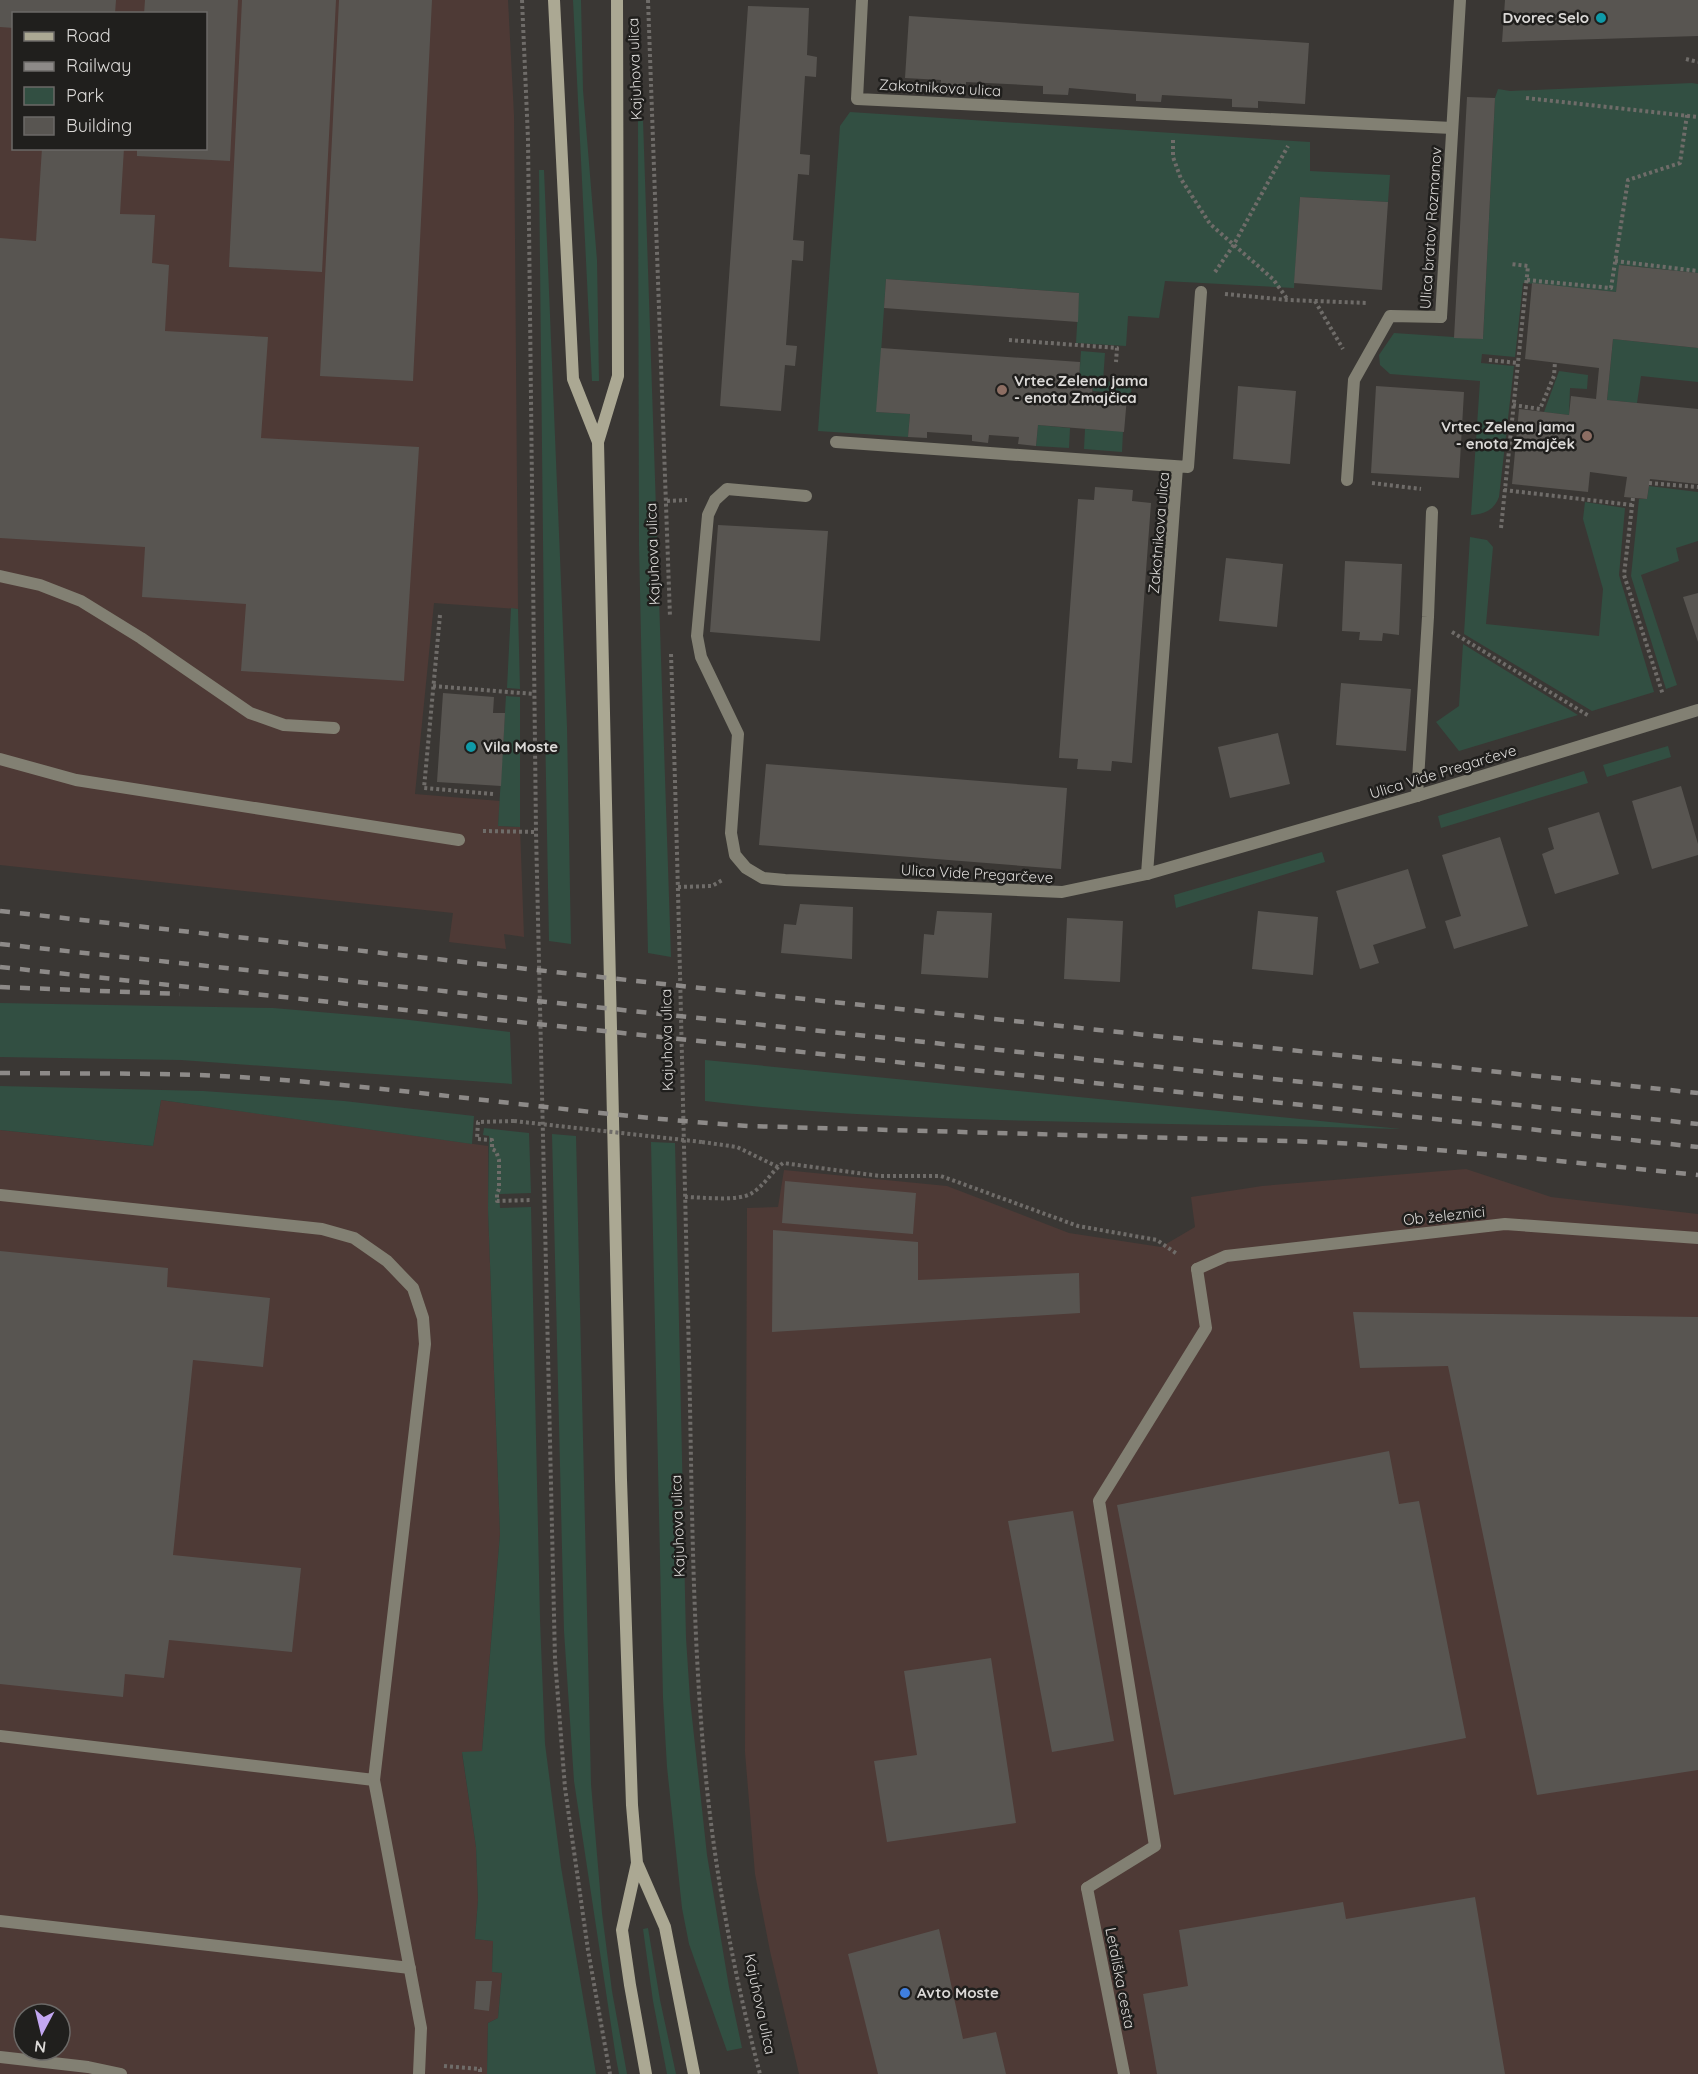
<svg xmlns="http://www.w3.org/2000/svg" width="1698" height="2074" font-family="Quicksand,sans-serif">
	<rect width="100%" height="100%" fill="#3a3734"/>
	<path fill="#4e3a36" fill-rule="evenodd" d="M 0,0 L 508,0 L 514,115 L 518,609 L 434,603 L 415,794 L 500,801 L 498,826 L 520,827 L 524,937 L 504,934 L 506,949 L 449,942 L 453,913 L 0,865 ZM 14,14 L 206,14 L 206,148 L 14,148 Z
		M 161,1100 L 488,1146 L 488,1209 L 500,1534 L 482,1751 L 462,1753 L 476,1847 L 478,1900 L 475,1939 L 493,1941 L 492,1972 L 502,1973 L 498,2018 L 488,2023 L 487,2074 L 0,2074 L 0,1130 L 153,1146 ZM 24,2014 L 60,2014 L 60,2050 L 24,2050 Z
		M 1466,1169 L 1551,1197 L 1698,1214 L 1698,2074 L 799,2074 L 770,1951 L 755,1874 L 745,1752 L 747,1208 L 778,1207 L 784,1170 L 947,1186 L 1069,1233 L 1161,1247 L 1195,1227 L 1191,1197 L 1262,1186 Z"/>
	<path fill="#324f42" d="M 573,0 L 581,0 L 583,90 L 597,260 L 599,381 L 592,381 Z
		M 1692,83 L 1698,84 L 1698,273 L 1620,265 L 1616,292 L 1523,283 L 1515,357 L 1482,354 L 1481,363 L 1514,366 L 1499,497 C 1494,510 1485,514 1471,515 L 1480,381 L 1390,374 L 1380,365 L 1379,355 L 1394,333 L 1483,339 L 1495,98 L 1498,89 L 1510,91 Z
		M 850,112 L 1310,142 L 1310,171 L 1390,175 L 1388,202 L 1300,197 L 1294,288 L 1165,281 L 1159,318 L 1128,316 L 1126,346 L 1076,343 L 1079,293 L 886,279 L 877,412 L 910,414 L 908,437 L 818,431 L 840,126 Z
		M 638,120 L 643,120 L 671,957 L 648,953 L 639,546 Z
		M 539,170 L 544,170 L 567,727 L 571,944 L 549,941 L 545,725 Z
		M 1613,339 L 1698,348 L 1698,382 L 1641,376 L 1637,403 L 1607,400 Z
		M 1081,351 L 1105,353 L 1103,381 L 1132,383 L 1131,394 L 1093,391 L 1093,383 L 1079,382 Z
		M 1559,371 L 1588,375 L 1587,389 L 1570,388 L 1569,415 L 1544,412 Z
		M 1038,425 L 1070,428 L 1069,448 L 1036,446 Z
		M 1085,429 L 1123,431 L 1122,452 L 1084,449 Z
		M 1649,486 L 1698,492 L 1698,541 L 1676,548 L 1679,561 L 1641,575 L 1677,685 L 1666,689 L 1631,576 L 1639,499 L 1647,499 Z
		M 1585,502 L 1625,508 L 1619,575 L 1654,692 L 1592,711 L 1464,634 L 1470,537 L 1487,540 L 1493,547 L 1486,624 L 1599,636 L 1603,589 L 1583,519 Z
		M 511,608 L 518,609 L 520,689 L 507,688 Z
		M 1463,644 L 1578,715 L 1459,751 L 1436,722 L 1459,706 Z
		M 506,696 L 520,697 L 520,827 L 498,826 Z
		M 1668,746 L 1671,757 L 1607,777 L 1603,765 Z
		M 1584,771 L 1588,783 L 1441,828 L 1438,816 Z
		M 1322,852 L 1325,862 L 1176,908 L 1174,895 Z
		M 0,1003 L 273,1008 L 401,1019 L 510,1032 L 512,1084 L 181,1060 L 0,1057 Z
		M 705,1060 L 1401,1129 C 1267,1125 1134,1124 1000,1120 C 902,1117 804,1113 705,1101 Z
		M 0,1086 L 203,1091 L 344,1101 L 474,1116 L 472,1144 L 161,1100 L 153,1146 L 0,1130 Z
		M 484,1128 L 529,1133 L 531,1193 L 499,1194 L 500,1208 L 531,1207 L 540,1620 L 545,1744 L 561,1867 L 596,2074 L 487,2074 L 488,2023 L 498,2018 L 502,1973 L 492,1972 L 493,1941 L 475,1939 L 478,1900 L 476,1847 L 462,1752 L 482,1751 L 500,1534 L 488,1209 L 489,1136 L 483,1135 Z
		M 552,1134 L 576,1136 L 591,1784 L 602,1913 L 612,1991 L 627,2074 L 619,2074 L 616,2058 L 574,1781 L 564,1631 Z
		M 651,1142 L 675,1143 L 686,1638 L 690,1699 L 707,1855 L 729,1987 L 742,2048 L 727,2051 L 689,1944 L 682,1908 L 667,1767 L 663,1698 Z
		M 648,1928 L 660,2000 L 676,2074 L 667,2074 L 653,2001 L 643,1929 Z"/>
	<path fill="#585551" d="M 0,0 L 116,0 L 115,14 L 14,14 L 14,28 L 0,27 Z
		M 145,0 L 238,0 L 230,161 L 137,156 L 137,148 L 206,148 L 206,14 L 144,14 Z
		M 242,0 L 336,0 L 322,272 L 229,267 Z
		M 339,0 L 432,0 L 413,381 L 320,376 Z
		M 1505,0 L 1698,0 L 1698,36 L 1502,42 Z
		M 748,6 L 809,8 L 807,55 L 817,57 L 816,77 L 805,76 L 800,154 L 810,155 L 809,175 L 798,174 L 793,240 L 804,241 L 803,261 L 792,260 L 786,345 L 797,346 L 795,366 L 785,365 L 781,411 L 720,406 Z
		M 909,16 L 1309,43 L 1305,104 L 1258,101 L 1258,108 L 1232,107 L 1232,99 L 1162,95 L 1161,102 L 1136,101 L 1136,94 L 1069,88 L 1068,95 L 1043,94 L 1043,86 L 1007,84 L 966,82 L 966,89 L 940,88 L 941,80 L 905,78 Z
		M 1467,97 L 1495,98 L 1483,339 L 1454,338 Z
		M 42,148 L 124,148 L 120,214 L 155,215 L 152,263 L 169,265 L 165,331 L 268,337 L 261,438 L 419,447 L 404,681 L 241,671 L 246,604 L 142,597 L 145,547 L 0,538 L 0,238 L 36,241 Z
		M 1300,197 L 1388,202 L 1382,290 L 1294,283 Z
		M 1619,265 L 1698,273 L 1698,348 L 1613,339 L 1607,400 L 1698,409 L 1698,484 L 1650,479 L 1647,499 L 1624,497 L 1627,477 L 1590,472 L 1588,492 L 1512,484 L 1519,409 L 1569,415 L 1571,396 L 1596,399 L 1599,368 L 1525,359 L 1532,283 L 1616,292 Z
		M 886,279 L 1079,293 L 1078,322 L 884,308 Z
		M 881,348 L 1080,362 L 1079,382 L 1093,383 L 1092,395 L 1127,397 L 1124,432 L 1038,425 L 1036,446 L 1018,444 L 1019,437 L 989,435 L 988,443 L 972,441 L 972,435 L 927,432 L 927,438 L 908,437 L 910,414 L 876,412 Z
		M 1238,386 L 1296,391 L 1290,464 L 1233,459 Z
		M 1376,386 L 1464,392 L 1459,478 L 1371,473 Z
		M 1095,487 L 1133,490 L 1132,501 L 1151,503 L 1132,763 L 1112,761 L 1111,771 L 1077,769 L 1078,759 L 1059,758 L 1078,499 L 1094,500 Z
		M 718,525 L 828,531 L 820,641 L 710,632 Z
		M 1226,558 L 1283,564 L 1277,627 L 1219,621 Z
		M 1345,561 L 1402,564 L 1399,635 L 1383,633 L 1382,641 L 1359,640 L 1360,632 L 1342,631 Z
		M 1698,593 L 1698,642 L 1683,597 Z
		M 1341,683 L 1411,689 L 1406,751 L 1336,745 Z
		M 443,693 L 494,697 L 493,713 L 505,713 L 501,786 L 437,782 Z
		M 1278,733 L 1290,784 L 1230,798 L 1218,747 Z
		M 766,764 L 1067,788 L 1061,869 L 759,845 Z
		M 1681,786 L 1698,844 L 1698,855 L 1652,869 L 1632,801 Z
		M 1599,812 L 1619,874 L 1555,894 L 1542,854 L 1554,849 L 1548,828 Z
		M 1500,837 L 1528,926 L 1454,949 L 1445,921 L 1461,916 L 1442,855 Z
		M 1408,869 L 1426,928 L 1373,945 L 1379,963 L 1360,969 L 1336,891 Z
		M 800,904 L 853,907 L 852,959 L 781,953 L 784,924 L 796,925 Z
		M 937,911 L 992,913 L 988,978 L 921,974 L 924,934 L 934,935 Z
		M 1258,911 L 1318,917 L 1313,975 L 1252,969 Z
		M 1067,918 L 1123,921 L 1120,982 L 1064,979 Z
		M 785,1181 L 916,1193 L 913,1234 L 782,1223 Z
		M 773,1230 L 918,1242 L 918,1280 L 1079,1273 L 1080,1313 L 772,1332 Z
		M 0,1251 L 168,1268 L 167,1287 L 270,1298 L 263,1367 L 193,1360 L 173,1555 L 301,1568 L 292,1652 L 169,1640 L 164,1678 L 125,1674 L 123,1697 L 0,1684 Z
		M 1353,1312 L 1698,1317 L 1698,1770 L 1537,1795 L 1448,1366 L 1360,1368 Z
		M 1389,1451 L 1399,1504 L 1419,1501 L 1466,1738 L 1174,1795 L 1117,1505 Z
		M 1073,1511 L 1114,1741 L 1052,1752 L 1008,1521 Z
		M 991,1658 L 1016,1823 L 887,1842 L 874,1761 L 917,1755 L 904,1671 Z
		M 1475,1897 L 1505,2074 L 1157,2074 L 1143,1994 L 1188,1986 L 1179,1930 L 1343,1902 L 1346,1919 Z
		M 939,1929 L 963,2039 L 996,2032 L 1006,2074 L 878,2074 L 848,1954 Z
		M 476,1981 L 492,1981 L 489,2011 L 474,2009 Z"/>
	<g fill="none" stroke-linecap="round" stroke-linejoin="round">
		<path stroke="#6f6c69" stroke-width="4" stroke-dasharray="3 3" stroke-linecap="butt" d="M 522,0 L 528,139 L 536,832 L 555,1659 L 565,1788 L 588,1950 L 610,2074
			M 648,0 L 670,617
			M 1686,59 L 1698,62
			M 1526,98 L 1698,117
			M 1173,140 L 1173,157 L 1181,179 L 1210,224 L 1273,279 L 1288,300
			M 1615,261 L 1698,271
			M 1215,272 L 1233,246 L 1288,146
			M 1527,280 L 1611,288 L 1628,180 L 1680,163 L 1687,115
			M 1225,294 L 1288,300 L 1368,303
			M 1315,301 L 1343,349
			M 1009,340 L 1117,348 L 1116,362
			M 1489,360 L 1518,363
			M 1513,405 L 1540,409 L 1554,376 L 1555,362
			M 1372,483 L 1421,489
			M 1649,483 L 1698,487
			M 1504,490 L 1632,505
			M 1633,498 L 1624,575 L 1663,695
			M 667,501 L 687,500
			M 1501,528 L 1528,266 L 1511,264
			M 440,615 L 424,788 L 493,794
			M 1452,632 L 1589,716
			M 671,654 C 679,888 683,1122 689,1356 C 692,1490 692,1624 704,1757 C 713,1863 733,1971 760,2074
			M 433,686 L 534,694
			M 483,831 L 536,832
			M 678,887 L 712,886 L 724,879
			M 514,1121 L 478,1122 L 477,1139 L 492,1140 L 492,1149 L 496,1151 L 499,1160 L 499,1189 L 497,1194 L 497,1201 L 531,1200
			M 702,1142 L 737,1147 L 778,1167
			M 685,1197 C 702,1197 739,1202 752,1193 C 764,1186 772,1171 783,1163 L 880,1176 L 941,1176 L 1078,1226 L 1157,1240 L 1177,1254
			M 444,2066 L 480,2069 L 480,2074"/>
		<path stroke="#828073" stroke-width="12" d="M 862,0 L 857,99 L 1452,128
			M 836,442 L 1188,467 L 1201,292
			M 1347,480 L 1354,380 L 1390,316 L 1441,317
			M 806,496 L 727,489 L 715,500 L 708,515 L 697,636 L 701,657 L 738,734 L 731,833 L 735,855 L 746,868 L 763,878 L 785,880 L 1062,892 L 1147,874 L 1177,467
			M 0,576 L 40,585 L 81,601 L 141,638 L 250,713 L 284,725 L 334,728
			M 0,759 L 76,780 L 459,840
			M 1417,796 L 1428,617 L 1432,512
			M 0,1195 L 322,1229 L 354,1238 L 387,1261 L 413,1288 L 423,1318 L 425,1344 L 374,1780 L 421,2028 L 419,2074
			M 0,1736 L 374,1780
			M 1087,1888 L 1155,1846 L 1099,1501 L 1206,1328 L 1197,1269
			M 0,1921 L 410,1968
			M 0,2057 L 88,2067 L 121,2074"/>
		<path stroke="#828073" stroke-width="12" d="M 1441,317 L 1460,0
			M 1147,874 L 1417,796 L 1698,710
			M 1197,1269 L 1226,1256 L 1505,1224 L 1698,1238
			M 1087,1888 L 1124,2074"/>
		<path stroke="#aba893" stroke-width="12" d="M 554,0 L 573,379 L 598,442
			M 617,0 L 618,376 L 598,442 L 621,1480 L 632,1805 L 637,1863 L 665,1927 L 694,2074
			M 637,1863 L 622,1930 L 630,1985 L 646,2074"/>
		<path stroke="#8d8a88" stroke-width="4.5" stroke-dasharray="10 10" stroke-linecap="butt" d="M 0,911 L 700,988 L 1698,1093
			M 0,944 L 1698,1124
			M 0,967 L 1698,1147
			M 0,987 L 180,994
			M 0,1073 C 85,1074 170,1072 255,1078 C 420,1089 583,1115 748,1126 L 1320,1142 C 1446,1149 1572,1162 1698,1175"/>
		<path stroke="#6f6c69" stroke-width="4" stroke-dasharray="3 3" stroke-linecap="butt" d="M 514,1121 L 702,1142"/>
	</g>
	<g fill="#0f9aa8" stroke="#201f1d" stroke-width="2">
		<circle cx="1601" cy="18" r="6"/>
		<circle cx="471" cy="747" r="6"/>
	</g>
	<g fill="#8d6e63" stroke="#201f1d" stroke-width="2">
		<circle cx="1002" cy="390" r="6"/>
		<circle cx="1587" cy="436" r="6"/>
	</g>
	<circle fill="#3f7fe0" stroke="#201f1d" stroke-width="2" cx="905" cy="1993" r="6"/>
	<g text-anchor="middle" stroke-width="5" stroke-linejoin="round" paint-order="stroke">
		<g font-size="15" font-weight="bold" fill="#dbd9d7" stroke="#201f1d" text-anchor="start">
			<text x="1589" y="23" text-anchor="end">Dvorec Selo</text>
			<text x="1014" y="386">Vrtec Zelena jama<tspan x="1014" dy="17">- enota Zmajčica</tspan></text>
			<text x="1575" y="432" text-anchor="end">Vrtec Zelena jama<tspan x="1575" dy="17">- enota Zmajček</tspan></text>
			<text x="483" y="752">Vila Moste</text>
			<text x="917" y="1998">Avto Moste</text>
		</g>
		<g font-size="15" fill="#dbd9d7" stroke="#201f1d">
			<text transform="translate(635 69) rotate(-92)" y="5">Kajuhova ulica</text>
			<text transform="translate(940 88) rotate(3)" y="5">Zakotnikova ulica</text>
			<text transform="translate(1431 228) rotate(-86)" y="5">Ulica bratov Rozmanov</text>
			<text transform="translate(1159 533) rotate(-85)" y="5">Zakotnikova ulica</text>
			<text transform="translate(653 554) rotate(-92)" y="5">Kajuhova ulica</text>
			<text transform="translate(1443 772) rotate(-17)" y="5">Ulica Vide Pregarčeve</text>
			<text transform="translate(977 874) rotate(3)" y="5">Ulica Vide Pregarčeve</text>
			<text transform="translate(667 1040) rotate(-91)" y="5">Kajuhova ulica</text>
			<text transform="translate(1444 1216) rotate(-6)" y="5">Ob železnici</text>
			<text transform="translate(678 1526) rotate(-92)" y="5">Kajuhova ulica</text>
			<text transform="translate(1120 1978) rotate(79)" y="5">Letališka cesta</text>
			<text transform="translate(760 2004) rotate(78)" y="5">Kajuhova ulica</text>
		</g>
	</g>
	<rect x="12" y="12" width="195" height="138" fill="#201f1d" stroke="#6b6967" stroke-width="1.5"/>
	<rect x="24" y="32" width="30" height="9" fill="#aba893" stroke="#6b6967" stroke-width="1.5"/>
	<text x="66" y="42" font-size="18" fill="#dbd9d7">Road</text>
	<rect x="24" y="62" width="30" height="9" fill="#8d8a88" stroke="#6b6967" stroke-width="1.5"/>
	<text x="66" y="72" font-size="18" fill="#dbd9d7">Railway</text>
	<rect x="24" y="87" width="30" height="18" fill="#324f42" stroke="#6b6967" stroke-width="1.5"/>
	<text x="66" y="102" font-size="18" fill="#dbd9d7">Park</text>
	<rect x="24" y="117" width="30" height="18" fill="#585551" stroke="#6b6967" stroke-width="1.5"/>
	<text x="66" y="132" font-size="18" fill="#dbd9d7">Building</text>
	<g transform="translate(42 2032) rotate(187)"><circle r="28" fill="#201f1d" stroke="#6b6967" stroke-width="1.5"/>
	<path d="M0-4.5L10 22L0 15L-10 22Z" fill="#c3a7f2"/>
	<text y="-9" font-size="16" font-weight="bold" text-anchor="middle" fill="#dbd9d7">N</text>
	</g>
</svg>
